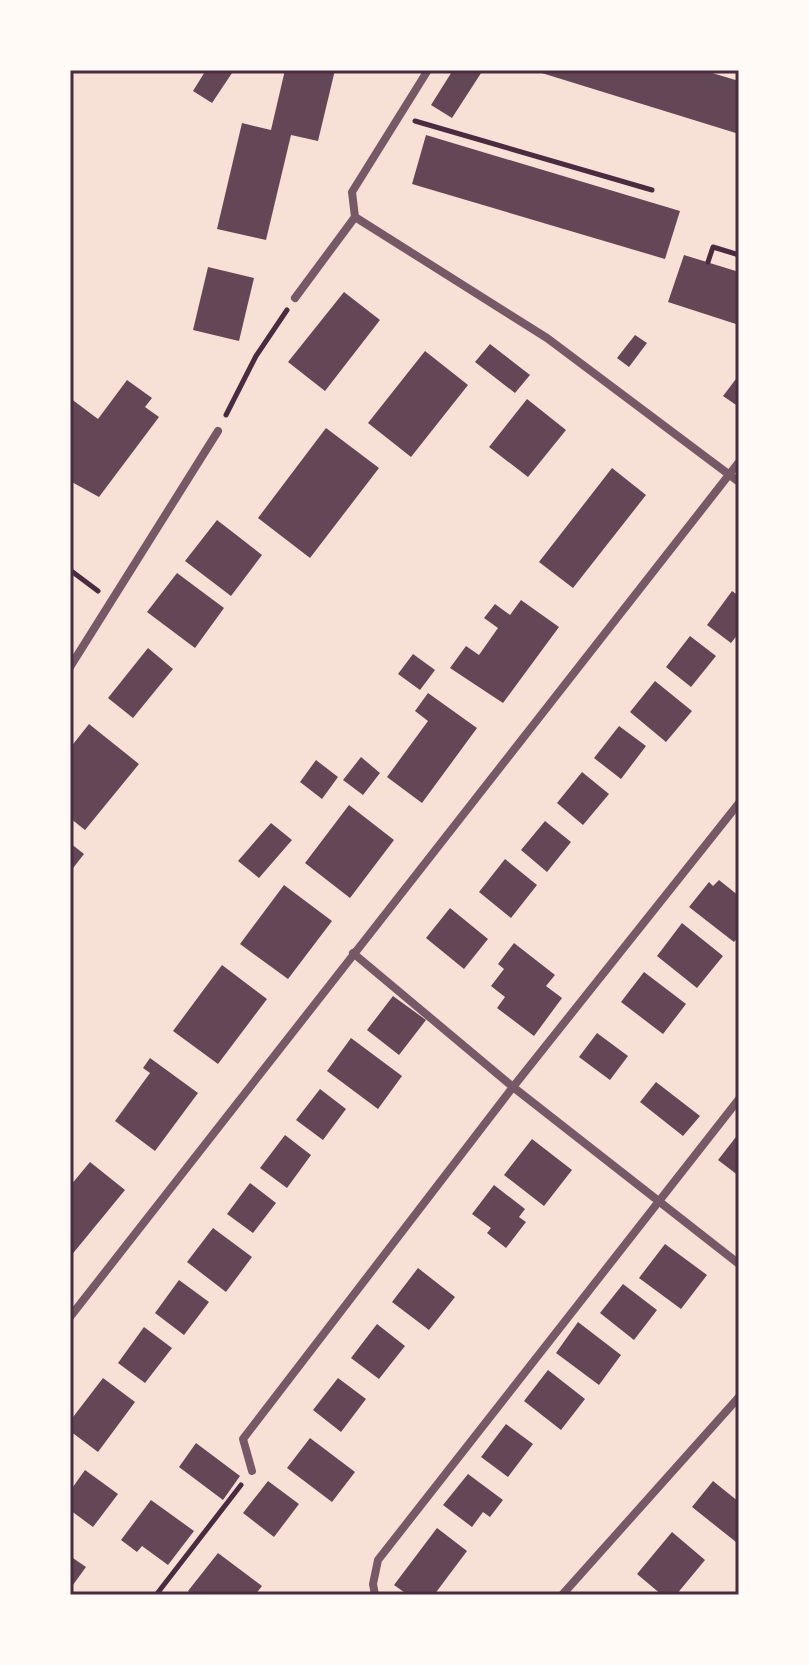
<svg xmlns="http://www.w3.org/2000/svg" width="809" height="1665" font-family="Barlow,sans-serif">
	<rect width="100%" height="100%" fill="#f7e1d7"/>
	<path fill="#644757" d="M 206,70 L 234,70 L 212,103 L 193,91 Z
		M 285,70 L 335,70 L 318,141 L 291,135 L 266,240 L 217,229 L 242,123 L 271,130 Z
		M 453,70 L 483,70 L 452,118 L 431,105 Z
		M 532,70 L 702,70 L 739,81 L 739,134 Z
		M 426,135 L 680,211 L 665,259 L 412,184 Z
		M 684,255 L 739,272 L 739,325 L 668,302 Z
		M 208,267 L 254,278 L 239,341 L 193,330 Z
		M 344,292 L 380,320 L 325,391 L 288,362 Z
		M 635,335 L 647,343 L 629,367 L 617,358 Z
		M 490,344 L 530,375 L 515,393 L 475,362 Z
		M 425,351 L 468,385 L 411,457 L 368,423 Z
		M 739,375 L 739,407 L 723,396 Z
		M 127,380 L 152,398 L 145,407 L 159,417 L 99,497 L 70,481 L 70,398 L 98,419 Z
		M 527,399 L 566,430 L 528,477 L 489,447 Z
		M 326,428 L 379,468 L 310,558 L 258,518 Z
		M 612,468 L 646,495 L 573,588 L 539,562 Z
		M 217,520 L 262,555 L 231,596 L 185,561 Z
		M 177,573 L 224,608 L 195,648 L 147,612 Z
		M 732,591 L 739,596 L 739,633 L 731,643 L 707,625 Z
		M 521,600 L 559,627 L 503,703 L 450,668 L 466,646 L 479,655 L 498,628 L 484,618 L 495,604 L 510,615 Z
		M 690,636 L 716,656 L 691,687 L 666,667 Z
		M 148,648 L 173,669 L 133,718 L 108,698 Z
		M 413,654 L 435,670 L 420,690 L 398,674 Z
		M 655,681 L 692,711 L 666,742 L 630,712 Z
		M 428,693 L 477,728 L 422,803 L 387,777 L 428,721 L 415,711 Z
		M 89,724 L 139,764 L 85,830 L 70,818 L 70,748 Z
		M 619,726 L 646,746 L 621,779 L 594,758 Z
		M 361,757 L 380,773 L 363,795 L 343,780 Z
		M 316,760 L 338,777 L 322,799 L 300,782 Z
		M 582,772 L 609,794 L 583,825 L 557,803 Z
		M 349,805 L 394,840 L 350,898 L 305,863 Z
		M 545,821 L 571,842 L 547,872 L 521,850 Z
		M 271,823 L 292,840 L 259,878 L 238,861 Z
		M 70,843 L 84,854 L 70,872 Z
		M 505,859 L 537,885 L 511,918 L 479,892 Z
		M 719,880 L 739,896 L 739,936 L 734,942 L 689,907 L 709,882 L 713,886 Z
		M 284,885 L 332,921 L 288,979 L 240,944 Z
		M 450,908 L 488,939 L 464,969 L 426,938 Z
		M 682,923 L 723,956 L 697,988 L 657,956 Z
		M 514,943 L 555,975 L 546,986 L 562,998 L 534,1036 L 497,1008 L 505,997 L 491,986 L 504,969 L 498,964 Z
		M 222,965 L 267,999 L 218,1064 L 173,1031 Z
		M 644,972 L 686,1004 L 663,1034 L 621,1002 Z
		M 393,996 L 426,1020 L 399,1055 L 367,1030 Z
		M 597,1033 L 628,1056 L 610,1080 L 579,1057 Z
		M 351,1038 L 402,1076 L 378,1109 L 327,1071 Z
		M 150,1058 L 198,1093 L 155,1151 L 115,1121 L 150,1073 L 143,1068 Z
		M 656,1082 L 700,1116 L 683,1136 L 640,1102 Z
		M 320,1089 L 346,1109 L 323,1140 L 296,1120 Z
		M 739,1133 L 739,1176 L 718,1160 Z
		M 285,1135 L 311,1155 L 287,1188 L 260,1168 Z
		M 532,1139 L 572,1170 L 544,1206 L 504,1175 Z
		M 90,1162 L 125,1190 L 70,1257 L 70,1186 Z
		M 250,1183 L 276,1203 L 253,1233 L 227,1214 Z
		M 494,1185 L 525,1209 L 519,1217 L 526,1222 L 506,1248 L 487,1233 L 491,1228 L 472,1214 Z
		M 213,1228 L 252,1257 L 226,1292 L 187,1262 Z
		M 665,1244 L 707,1275 L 681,1309 L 639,1278 Z
		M 418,1268 L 455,1297 L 429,1330 L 392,1302 Z
		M 179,1280 L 209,1302 L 184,1335 L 155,1313 Z
		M 623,1284 L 657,1310 L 634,1340 L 600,1313 Z
		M 578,1322 L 621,1355 L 599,1385 L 556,1353 Z
		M 377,1324 L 405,1346 L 379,1379 L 351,1358 Z
		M 144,1327 L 172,1348 L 145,1383 L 118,1363 Z
		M 548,1370 L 585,1399 L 561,1430 L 524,1401 Z
		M 103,1378 L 135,1402 L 98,1452 L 70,1431 L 70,1421 Z
		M 338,1378 L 366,1399 L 341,1432 L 313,1410 Z
		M 506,1424 L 533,1444 L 508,1477 L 481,1457 Z
		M 310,1438 L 355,1472 L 332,1502 L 287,1468 Z
		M 196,1443 L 240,1476 L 223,1500 L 179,1467 Z
		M 85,1470 L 118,1494 L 93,1527 L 70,1510 L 70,1491 Z
		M 468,1474 L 503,1500 L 490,1517 L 483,1512 L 472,1527 L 443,1505 Z
		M 268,1481 L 299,1504 L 274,1537 L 243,1513 Z
		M 713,1481 L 739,1502 L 739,1537 L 736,1542 L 692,1507 Z
		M 151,1500 L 194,1531 L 168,1565 L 142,1546 L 137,1552 L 121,1540 Z
		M 437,1528 L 467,1551 L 434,1595 L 408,1595 L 394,1585 Z
		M 672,1532 L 705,1560 L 676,1595 L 662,1595 L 637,1574 Z
		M 218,1553 L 262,1586 L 255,1595 L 192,1595 L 188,1591 Z
		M 70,1556 L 86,1567 L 70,1589 Z"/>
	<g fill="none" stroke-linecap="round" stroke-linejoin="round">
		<path stroke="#4a2c40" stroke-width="5" d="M 415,121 L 652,190
			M 708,262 L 713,247 L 739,255
			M 226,415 L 256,356 L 287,310
			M 70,570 L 98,591
			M 156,1595 L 241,1485"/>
		<path stroke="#755966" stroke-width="8" d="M 355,217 L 547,338 L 739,482
			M 295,298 L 355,217 L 352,192 L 428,70
			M 70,667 L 218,431
			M 353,953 L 513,1087 L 739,1264
			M 70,1317 L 739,462
			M 252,1471 L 243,1439 L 513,1087 L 739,803
			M 375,1595 L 373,1584 L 378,1560 L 739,1099
			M 562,1595 L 739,1397"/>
	</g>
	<rect width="809" height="1665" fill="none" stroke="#fffaf5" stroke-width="144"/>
	<rect x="72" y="72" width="665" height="1521" fill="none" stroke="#4a2c40" stroke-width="3"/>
</svg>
